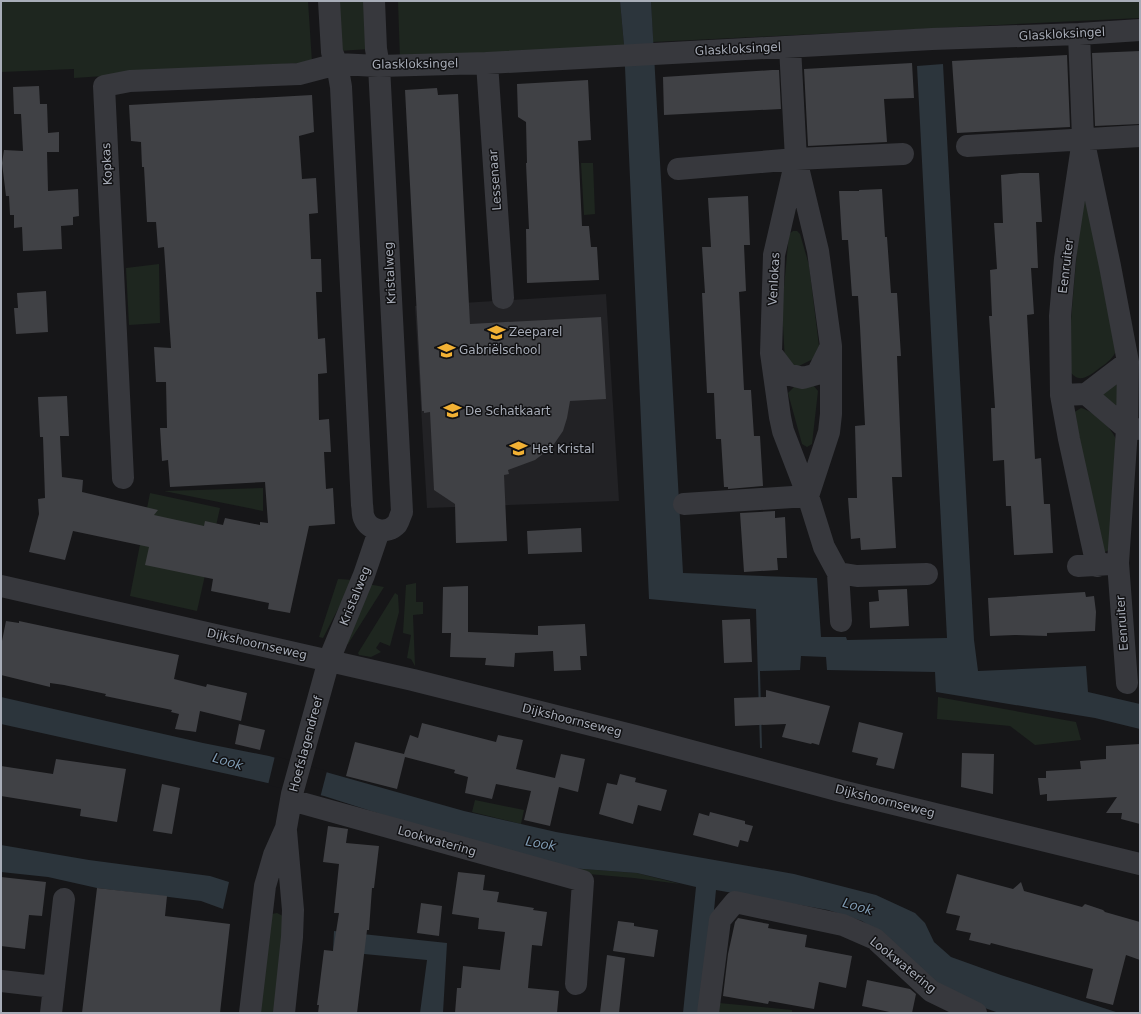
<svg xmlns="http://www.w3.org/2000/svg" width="1141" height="1014" font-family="'DejaVu Sans',sans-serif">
	<rect width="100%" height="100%" fill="#161618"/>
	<path fill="#222225" d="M 606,294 L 619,501 L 427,508 L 415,306 Z"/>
	<path fill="#1e261f" d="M 1,1 L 308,1 L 312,62 L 74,78 L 74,69 L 1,72 Z
		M 336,1 L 366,1 L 369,49 L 339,51 Z
		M 398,1 L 620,1 L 624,45 L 400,60 Z
		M 651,1 L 1140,1 L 1140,18 L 653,42 Z
		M 581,163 L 593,163 L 595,214 L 584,215 Z
		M 1085,192 L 1116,351 C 1113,358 1108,362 1101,367 C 1088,377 1076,387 1067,365 L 1082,194 Z
		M 793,231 L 797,231 L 800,234 L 809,265 L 819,346 L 813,359 L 795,368 L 785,362 L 782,308 L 789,234 Z
		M 159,264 L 160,323 L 129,325 L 126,268 Z
		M 1117,382 L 1121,411 L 1098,395 Z
		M 813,385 L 818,391 L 812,444 L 807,447 L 802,444 L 788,393 L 794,387 Z
		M 1081,408 C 1095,412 1110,426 1116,439 L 1109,550 L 1103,553 L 1073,413 Z
		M 263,488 L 263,511 L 164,491 Z
		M 150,493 L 220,508 L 197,611 L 130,596 Z
		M 338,579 L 353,580 L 323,638 L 319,637 Z
		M 416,583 L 416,602 L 423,602 L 423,614 L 413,615 L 415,666 L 411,659 L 407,658 L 411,635 L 403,633 L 406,585 Z
		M 368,584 L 384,587 L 348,644 L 343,643 Z
		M 395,593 L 398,595 L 399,612 L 390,646 L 380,642 L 376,648 L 381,652 L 371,657 L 359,655 L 358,653 Z
		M 938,697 L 1076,722 L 1081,740 L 1035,745 L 1010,726 L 937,719 Z
		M 475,800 L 524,810 L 521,824 L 472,812 Z
		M 570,868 L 637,873 L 680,884 L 634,878 L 577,873 Z
		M 277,913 L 283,916 L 277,1013 L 255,1013 L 272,914 Z
		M 719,1003 L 792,1010 L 792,1013 L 718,1013 Z"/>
	<path fill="#2c353c" d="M 620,1 L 651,1 L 683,573 L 817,578 L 821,637 L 846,637 L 847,640 L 947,638 L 917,66 L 943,64 L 974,640 L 978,671 L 1086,666 L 1088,692 L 1140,704 L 1140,729 L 1095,718 L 936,692 L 935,672 L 827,670 L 826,657 L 801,656 L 800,670 L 760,671 L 762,748 L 760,748 L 756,609 L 649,599 L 624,45 Z
		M 1,697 L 203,743 L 269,756 L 464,811 L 556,832 L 794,874 L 876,895 L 915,913 L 925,923 L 934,942 L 951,957 L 1001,975 L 1119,1013 L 999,1013 L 976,1005 L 926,979 L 884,936 L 862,921 L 828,910 L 716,890 L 704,1013 L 683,1013 L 696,887 L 637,873 L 570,868 L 443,834 L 324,796 L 259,781 L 1,724 Z
		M 1,845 L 89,860 L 210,876 L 229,882 L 223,909 L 201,901 L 97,888 L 48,877 L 1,872 Z
		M 334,931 L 447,943 L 443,1013 L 420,1013 L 427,960 L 333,951 Z"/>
	<path fill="#161618" d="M 275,756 L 327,771 L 320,798 L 268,785 Z"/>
	<path fill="#404145" d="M 1140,51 L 1140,124 L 1095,126 L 1092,53 Z
		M 1067,55 L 1070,127 L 957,133 L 952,61 Z
		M 912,63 L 914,98 L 884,99 L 887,142 L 808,146 L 804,69 Z
		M 772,70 L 779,70 L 781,109 L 664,115 L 663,77 Z
		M 588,80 L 591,140 L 578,141 L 582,226 L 589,226 L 591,247 L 597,247 L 599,280 L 527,283 L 526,229 L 529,229 L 526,163 L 527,163 L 526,122 L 518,117 L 517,84 Z
		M 39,86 L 40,104 L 47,104 L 48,133 L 59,132 L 59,152 L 47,152 L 48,191 L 78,189 L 79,216 L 73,217 L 73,225 L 61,226 L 62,249 L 23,251 L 22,227 L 14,228 L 14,215 L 10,215 L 9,196 L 6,196 L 2,163 L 4,150 L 23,151 L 21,114 L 14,114 L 13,87 Z
		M 437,88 L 438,95 L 458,94 L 470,324 L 601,317 L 606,399 L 570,401 L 567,418 L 563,431 L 552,447 L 535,460 L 508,470 L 509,474 L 504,475 L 507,541 L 456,543 L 455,504 L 434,490 L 430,412 L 424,413 L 424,411 L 422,411 L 405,90 Z
		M 312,95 L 314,132 L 299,136 L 302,179 L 316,178 L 318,213 L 309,214 L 311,259 L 321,259 L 322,292 L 316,292 L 318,339 L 325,338 L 327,373 L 318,374 L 319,420 L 329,419 L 331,452 L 324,452 L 326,489 L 333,488 L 335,524 L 309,526 L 290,613 L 268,609 L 269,603 L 211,591 L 213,579 L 145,565 L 149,547 L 73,531 L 65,560 L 29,552 L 39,514 L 38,499 L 45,498 L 43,437 L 40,437 L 38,397 L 67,396 L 69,436 L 60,436 L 62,477 L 83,480 L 82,492 L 158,510 L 154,515 L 204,526 L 205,521 L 223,525 L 225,518 L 260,525 L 260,522 L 268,523 L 265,482 L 170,487 L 168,460 L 162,461 L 160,428 L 167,428 L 166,382 L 156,382 L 154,347 L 171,348 L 164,247 L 158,248 L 156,222 L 147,222 L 144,167 L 142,167 L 141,142 L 131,141 L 129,105 Z
		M 1020,173 L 1039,173 L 1042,222 L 1036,222 L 1038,268 L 1031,268 L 1034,314 L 1027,315 L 1035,459 L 1041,458 L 1044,504 L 1050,504 L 1053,553 L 1014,555 L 1011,506 L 1006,506 L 1004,460 L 993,461 L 991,408 L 995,408 L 989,316 L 992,316 L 990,270 L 997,269 L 994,223 L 1003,223 L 1001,175 Z
		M 882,189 L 885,237 L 887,237 L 891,293 L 897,293 L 901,356 L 897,356 L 902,477 L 892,477 L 896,548 L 861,550 L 860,538 L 851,539 L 848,498 L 857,498 L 855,426 L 865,425 L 860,327 L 858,296 L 852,296 L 848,240 L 842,240 L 839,191 L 859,191 L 859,190 Z
		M 748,196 L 750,245 L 744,245 L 746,291 L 739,292 L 744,390 L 751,390 L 754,436 L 760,436 L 763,486 L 728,489 L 728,487 L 724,487 L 721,439 L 716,439 L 714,393 L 707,393 L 702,293 L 705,293 L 702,247 L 711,247 L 708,198 Z
		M 46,291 L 48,332 L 16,334 L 14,308 L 18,308 L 17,293 Z
		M 775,511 L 775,518 L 785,517 L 787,558 L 777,558 L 778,570 L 744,572 L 740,513 Z
		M 581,528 L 582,552 L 528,554 L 527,531 Z
		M 468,586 L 468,632 L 538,635 L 538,626 L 585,624 L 587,656 L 580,656 L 581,670 L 554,671 L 553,651 L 515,653 L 514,667 L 485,665 L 486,658 L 450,657 L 451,633 L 442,633 L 443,587 Z
		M 907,589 L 909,626 L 870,628 L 869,602 L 879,601 L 878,590 Z
		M 1085,592 L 1086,597 L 1094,596 L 1096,612 L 1095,631 L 1047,633 L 1047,636 L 1015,635 L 990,636 L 988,598 Z
		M 750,619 L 752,662 L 724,663 L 722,620 Z
		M 6,621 L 19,623 L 19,621 L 179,655 L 174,679 L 206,687 L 207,684 L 247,693 L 241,721 L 200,711 L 196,732 L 175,729 L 179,714 L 171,712 L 172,710 L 105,696 L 106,694 L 64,685 L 50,683 L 50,687 L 1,675 L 1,646 Z
		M 766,690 L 830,706 L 819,745 L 812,743 L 811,744 L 782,737 L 786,724 L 735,726 L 734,698 L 766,697 Z
		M 859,722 L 903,733 L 894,769 L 876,765 L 878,758 L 852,752 Z
		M 422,723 L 496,742 L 498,735 L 523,740 L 516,769 L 555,778 L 561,754 L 585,759 L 578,792 L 559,787 L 550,826 L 524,820 L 531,791 L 496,784 L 492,799 L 465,793 L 468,777 L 454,773 L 455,770 L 405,757 L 397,789 L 346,776 L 355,742 L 404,754 L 410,735 L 418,738 Z
		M 239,724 L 265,730 L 260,750 L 235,744 Z
		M 1140,744 L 1140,824 L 1121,819 L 1122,813 L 1106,813 L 1117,797 L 1047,801 L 1047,794 L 1040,795 L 1038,778 L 1046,778 L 1046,771 L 1081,769 L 1080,761 L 1106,759 L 1106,746 Z
		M 962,753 L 994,754 L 993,794 L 961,787 Z
		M 56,759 L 126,769 L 117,822 L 80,816 L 81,809 L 1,796 L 1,766 L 53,774 Z
		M 620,774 L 636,778 L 635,782 L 667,790 L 661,811 L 638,805 L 633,824 L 599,814 L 607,783 L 617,785 Z
		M 162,784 L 180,788 L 172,834 L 153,831 Z
		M 710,812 L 745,821 L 745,824 L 753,826 L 748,842 L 740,840 L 738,847 L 693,835 L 699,813 L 709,816 Z
		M 328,826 L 348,829 L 346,843 L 379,846 L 374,888 L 372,888 L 369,930 L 367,930 L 357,1013 L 318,1013 L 319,1005 L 317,1005 L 319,990 L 324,950 L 333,951 L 339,913 L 334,913 L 339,864 L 323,862 Z
		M 458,872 L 485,875 L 483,890 L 499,892 L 497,902 L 534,908 L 533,910 L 547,912 L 542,946 L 532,945 L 528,988 L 559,991 L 557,1013 L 455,1013 L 457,988 L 461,988 L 463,966 L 500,970 L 505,932 L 478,929 L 479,918 L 452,914 Z
		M 957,874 L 1013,889 L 1021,882 L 1024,891 L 1082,907 L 1085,904 L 1103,910 L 1105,912 L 1140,922 L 1140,960 L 1126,955 L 1113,1005 L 1086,998 L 1093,969 L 991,943 L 990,945 L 969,940 L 971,933 L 956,930 L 960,916 L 946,913 Z
		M 1,877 L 46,882 L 42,916 L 29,915 L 25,949 L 1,946 Z
		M 97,888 L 167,896 L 165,916 L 230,924 L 220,1013 L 82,1013 Z
		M 421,903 L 442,906 L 439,936 L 417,933 Z
		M 738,918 L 769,924 L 768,928 L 807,935 L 805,947 L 852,956 L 846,988 L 819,982 L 814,1009 L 769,1001 L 768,1004 L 723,996 L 728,954 L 735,922 Z
		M 618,921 L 634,923 L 634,926 L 658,930 L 654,957 L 613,951 Z
		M 607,955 L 625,958 L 619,1013 L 600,1013 Z
		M 867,980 L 910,989 L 916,994 L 912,1013 L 894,1013 L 862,1006 Z"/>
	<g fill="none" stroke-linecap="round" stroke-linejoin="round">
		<path stroke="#37383d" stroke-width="22" d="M 329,1 L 332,52 L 337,64 L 341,87 L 362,505 C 363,509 362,514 364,518 C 369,531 387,535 397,524 C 399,521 400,516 402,512 L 379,66 L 376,49 L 374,1
			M 1079,34 L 1083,138 L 1110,266 L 1128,362 L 1127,429 L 1118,563 L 1127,683
			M 487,63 L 503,298
			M 967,146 L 1140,136
			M 1081,153 L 1065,259 L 1060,316 L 1061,395 L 1069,439 L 1097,566
			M 795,164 L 774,255 L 771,353 L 780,417 L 783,431 L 808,496 L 824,547 L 838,573 L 857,576 L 927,574
			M 678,169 L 796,159 L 903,154
			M 771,353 L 787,374 L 803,378 L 817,374 L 830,348
			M 1086,394 L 1128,362
			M 1061,395 L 1086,394 L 1127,429 L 1137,429
			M 123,478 L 104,86 L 130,81 L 299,74 L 337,64 L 379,66 L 487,63 L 932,39 L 1079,34 L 1140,30
			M 684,504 L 808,496 L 829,432 L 831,414 L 831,346 L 818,251 L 796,159 L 790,47
			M 1078,566 L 1111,564
			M 838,573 L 841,621
			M 1,586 L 413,680 L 635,736 L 841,791 L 1140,864
			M 291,800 L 583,881 L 576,984
			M 1,981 L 54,987
			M 51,1013 L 64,899
			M 250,1013 L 265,886 L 274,855 L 286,828 L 292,794 L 329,660 L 364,575 L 379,531
			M 284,1013 L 292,937 L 293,910 L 286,831
			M 708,1013 L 720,920 L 735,902 L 843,925 L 875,939 L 931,991 L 976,1013"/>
	</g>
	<defs>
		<symbol id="school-bare" viewBox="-9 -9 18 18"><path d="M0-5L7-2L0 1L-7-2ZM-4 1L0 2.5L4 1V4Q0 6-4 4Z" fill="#f2b134" stroke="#111113" stroke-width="2.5" paint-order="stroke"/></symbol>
	</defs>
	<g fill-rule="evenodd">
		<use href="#school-bare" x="484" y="320" width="25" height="25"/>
		<use href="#school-bare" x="434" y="338" width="25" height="25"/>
		<use href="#school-bare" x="440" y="398" width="25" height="25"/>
		<use href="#school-bare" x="506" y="436" width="25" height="25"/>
	</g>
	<g text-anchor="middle" stroke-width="3" stroke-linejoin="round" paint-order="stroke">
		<g font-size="12" fill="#a8adb8" stroke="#111113">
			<text transform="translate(1062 34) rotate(-3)" y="4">Glaskloksingel</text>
			<text transform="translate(738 49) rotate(-3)" y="4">Glaskloksingel</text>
			<text transform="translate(415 64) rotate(-1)" y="4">Glaskloksingel</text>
			<text transform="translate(107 164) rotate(-93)" y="4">Kopkas</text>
			<text transform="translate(495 180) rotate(-94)" y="4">Lessenaar</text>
			<text transform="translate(1066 266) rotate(-83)" y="4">Eenruiter</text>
			<text transform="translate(390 273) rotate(-93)" y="4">Kristalweg</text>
			<text transform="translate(774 279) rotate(-87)" y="4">Venlokas</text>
			<text transform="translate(355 596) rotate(-68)" y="4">Kristalweg</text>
			<text transform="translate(1122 623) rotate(-94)" y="4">Eenruiter</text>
			<text transform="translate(257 644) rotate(13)" y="4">Dijkshoornseweg</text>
			<text transform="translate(572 720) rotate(14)" y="4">Dijkshoornseweg</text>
			<text transform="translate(306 744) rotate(-75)" y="4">Hoefslagendreef</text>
			<text transform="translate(885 801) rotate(14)" y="4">Dijkshoornseweg</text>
			<text transform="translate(437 841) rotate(16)" y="4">Lookwatering</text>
			<text transform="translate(903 965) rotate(39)" y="4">Lookwatering</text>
		</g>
		<g font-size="12" fill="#a8adb8" stroke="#111113" text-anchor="start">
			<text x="509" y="336">Zeeparel</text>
			<text x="459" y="354">Gabriëlschool</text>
			<text x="465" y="415">De Schatkaart</text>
			<text x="532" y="453">Het Kristal</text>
		</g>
		<g font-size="13" font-style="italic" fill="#7f9bb3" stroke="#111113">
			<text transform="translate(228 761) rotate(16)" y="5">Look</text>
			<text transform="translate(541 843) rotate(10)" y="5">Look</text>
			<text transform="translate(858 906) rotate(16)" y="5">Look</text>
		</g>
	</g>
	<rect width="1141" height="1014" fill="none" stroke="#a8adb8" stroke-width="4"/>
</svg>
